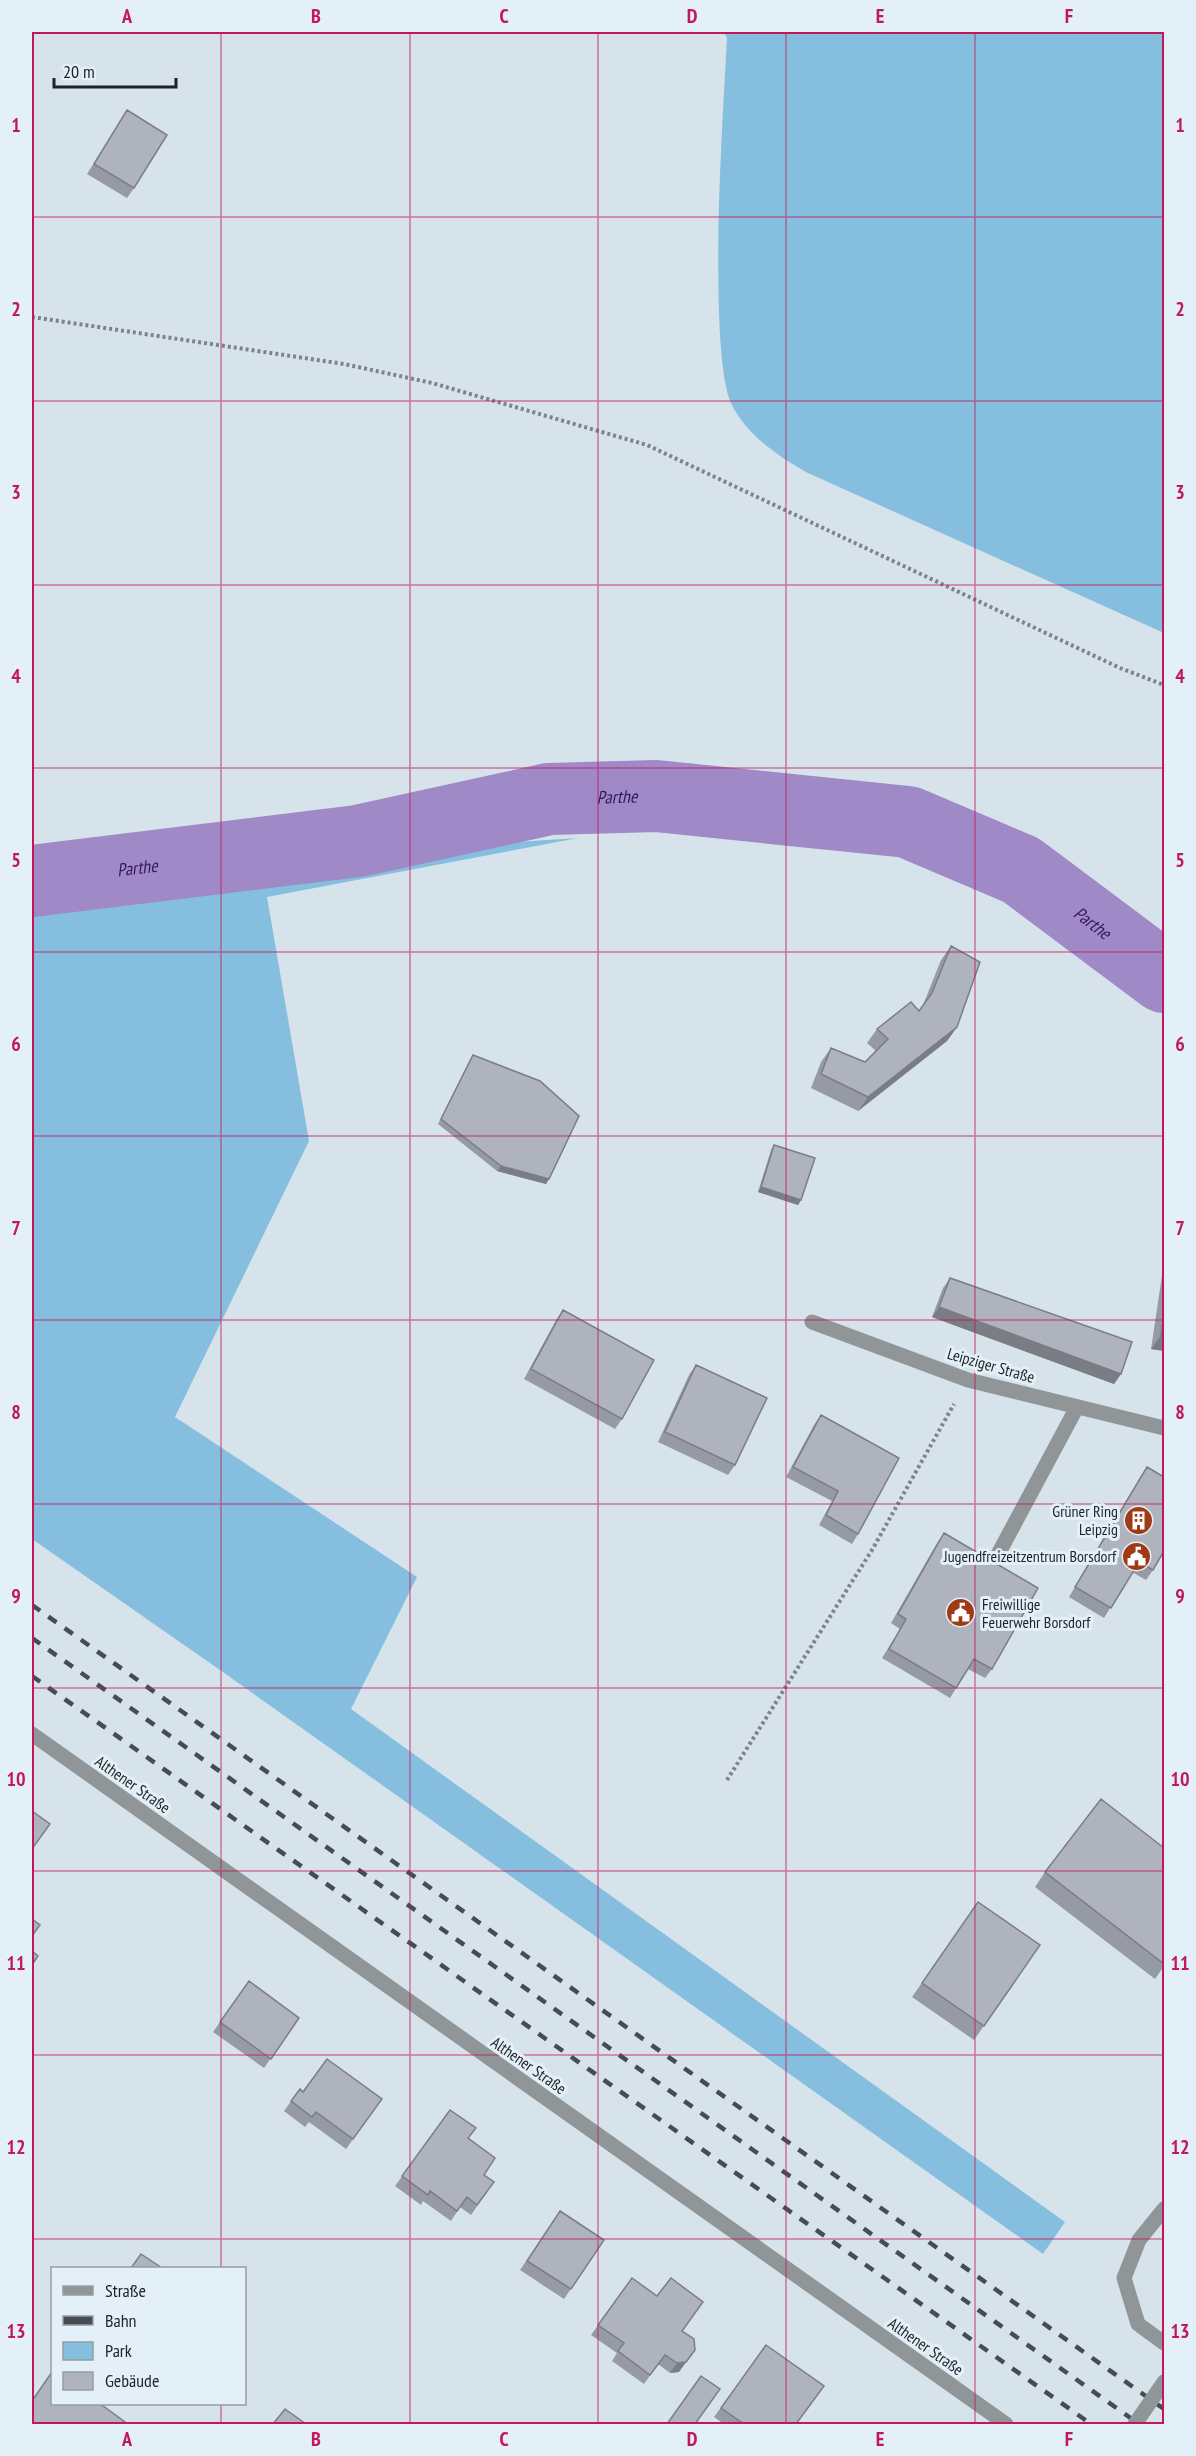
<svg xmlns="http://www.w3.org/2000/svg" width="1196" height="2456" font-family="'PT Sans Narrow',sans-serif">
	<rect width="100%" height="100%" fill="#d7e3ea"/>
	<path fill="#85bedf" d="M 724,32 L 1164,32 L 1164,633 L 808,473 C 779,457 746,435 731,403 C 722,383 720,336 719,313 C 716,221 722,130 727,38 Z
		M 578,838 L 267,897 L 309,1141 L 175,1417 L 417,1577 L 351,1709 L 1065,2222 L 1043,2254 L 220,1670 L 32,1539 L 32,898 L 362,852 Z"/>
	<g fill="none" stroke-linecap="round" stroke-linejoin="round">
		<path stroke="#9f89c7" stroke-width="72" id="s1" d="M 32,881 L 358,841 L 549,799 L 656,796 L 908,822 L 1021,870 L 1164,977"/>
		<path stroke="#7c8489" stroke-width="4" stroke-dasharray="3 3" stroke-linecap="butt" d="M 32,317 L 344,364 L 432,383 L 647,445 L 1120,668 L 1164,685
			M 727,1780 L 872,1550 L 954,1404"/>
		<path stroke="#909697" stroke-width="15" d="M 988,1573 L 1077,1407"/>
		<path stroke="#909697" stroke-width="15" d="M 812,1322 L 968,1380 L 1164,1428
			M 32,1734 L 1006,2424
			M 1164,2209 L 1139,2240 L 1124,2278 L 1138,2324 L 1164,2343"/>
		<path stroke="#464c50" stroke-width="4.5" stroke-dasharray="10 10" stroke-linecap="butt" d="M 32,1605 L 1164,2409
			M 32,1638 L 1139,2424
			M 32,1676 L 1091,2424"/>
		<path stroke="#909697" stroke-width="15" d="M 1135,2424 L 1164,2382"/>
	</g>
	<path fill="#969aa3" d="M 127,110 L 134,188 L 127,198 L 87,174 Z
		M 951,946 L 957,1027 L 947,1041 L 858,1111 L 811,1088 L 821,1062 L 831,1048 L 865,1062 L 876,1051 L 867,1043 L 877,1029 L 919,1011 L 923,1005 L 941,960 Z
		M 473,1055 L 546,1184 L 497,1171 L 438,1124 L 470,1060 Z
		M 774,1145 L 801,1200 L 798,1205 L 758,1192 L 771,1150 Z
		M 1164,1262 L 1164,1351 L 1151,1349 Z
		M 950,1278 L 1121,1374 L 1114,1384 L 932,1317 L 943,1288 Z
		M 563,1310 L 622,1419 L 615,1429 L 524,1379 L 556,1320 Z
		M 696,1365 L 735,1465 L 728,1475 L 658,1442 L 689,1375 Z
		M 821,1415 L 858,1534 L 852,1544 L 819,1525 L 832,1501 L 786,1477 L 814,1425 Z
		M 1147,1467 L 1153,1570 L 1146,1580 L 1132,1572 L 1104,1618 L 1069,1597 L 1141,1476 Z
		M 944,1533 L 992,1669 L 985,1678 L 968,1669 L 950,1698 L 882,1658 L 900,1629 L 891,1623 L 937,1543 Z
		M 1164,1869 L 1164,1966 L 1155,1979 L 1035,1887 L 1045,1872 Z
		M 978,1902 L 1040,1945 L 974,2040 L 912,1997 Z
		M 249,1981 L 299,2018 L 264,2068 L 213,2032 Z
		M 300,2089 L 303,2092 L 382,2099 L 346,2149 L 309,2122 L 305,2127 L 284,2111 Z
		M 450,2110 L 468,2138 L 484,2175 L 494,2182 L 471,2215 L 460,2207 L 451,2221 L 423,2201 L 421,2205 L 395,2186 Z
		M 560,2211 L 604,2240 L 564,2299 L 520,2270 Z
		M 632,2278 L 682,2331 L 679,2372 L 670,2373 L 658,2364 L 644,2384 L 612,2361 L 617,2353 L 591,2335 Z
		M 766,2345 L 797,2424 L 724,2424 L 714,2417 Z"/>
	<path fill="#7a7d84" d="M 957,1027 L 947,1041 L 858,1111 L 868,1097 Z
		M 501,1166 L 549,1179 L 546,1184 L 497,1171 Z
		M 761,1187 L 801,1200 L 798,1205 L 758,1192 Z
		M 939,1307 L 1121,1374 L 1114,1384 L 932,1317 Z
		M 1161,1335 L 1164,1336 L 1164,1351 L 1151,1349 Z
		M 695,2350 L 679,2372 L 670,2373 L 677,2363 Z"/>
	<path fill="#aeb3bd" stroke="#7a7d84" stroke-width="1.5" d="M 127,110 L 167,135 L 134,188 L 94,164 Z
		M 951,946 L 980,962 L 957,1027 L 868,1097 L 821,1074 L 831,1048 L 865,1062 L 888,1039 L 877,1029 L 911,1002 L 919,1011 L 932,993 Z
		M 473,1055 L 540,1081 L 579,1116 L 549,1179 L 501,1166 L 441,1119 Z
		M 774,1145 L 815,1158 L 801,1200 L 761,1187 Z
		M 950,1278 L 1132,1342 L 1121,1374 L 939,1307 Z
		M 563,1310 L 654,1360 L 622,1419 L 531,1369 Z
		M 1164,1312 L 1164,1336 L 1161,1335 Z
		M 696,1365 L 767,1398 L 735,1465 L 665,1432 Z
		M 821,1415 L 899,1458 L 858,1534 L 826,1515 L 838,1491 L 793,1467 Z
		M 1147,1467 L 1164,1477 L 1164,1551 L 1153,1570 L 1139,1562 L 1111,1608 L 1075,1587 Z
		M 944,1533 L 1038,1588 L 992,1669 L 974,1659 L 956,1688 L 889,1649 L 906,1619 L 898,1614 Z
		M 1101,1799 L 1164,1848 L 1164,1964 L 1045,1872 Z
		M 32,1811 L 50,1824 L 32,1849 Z
		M 978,1902 L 1040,1945 L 984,2026 L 922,1983 Z
		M 32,1919 L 40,1925 L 32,1936 Z
		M 32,1951 L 38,1956 L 32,1965 Z
		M 249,1981 L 299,2018 L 271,2059 L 220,2022 Z
		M 327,2059 L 382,2099 L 353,2139 L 316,2112 L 312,2117 L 291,2101 L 300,2089 L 303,2092 Z
		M 450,2110 L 476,2128 L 468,2138 L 495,2158 L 484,2175 L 494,2182 L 477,2205 L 467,2197 L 457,2211 L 430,2191 L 428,2195 L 402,2176 Z
		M 560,2211 L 604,2240 L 571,2289 L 527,2261 Z
		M 141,2254 L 162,2268 L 131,2268 Z
		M 632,2278 L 657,2296 L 671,2278 L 703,2302 L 682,2331 L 694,2339 L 695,2350 L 686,2362 L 677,2363 L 665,2355 L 650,2375 L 618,2351 L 624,2343 L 598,2325 Z
		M 766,2345 L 824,2386 L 796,2424 L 744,2424 L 721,2408 Z
		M 52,2372 L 52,2403 L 99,2403 L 125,2422 L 124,2424 L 32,2424 L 32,2401 Z
		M 701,2376 L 720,2389 L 695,2424 L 696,2424 L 667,2424 Z
		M 285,2409 L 306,2424 L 273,2424 Z"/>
	<path fill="none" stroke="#c2185b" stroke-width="1.5" stroke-opacity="0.55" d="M 221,32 L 221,2268M 410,32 L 410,2424M 598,32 L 598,2424M 786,32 L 786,2424M 975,32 L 975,2424M 32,217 L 1164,217M 32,401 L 1164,401M 32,585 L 1164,585M 32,768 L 1164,768M 32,952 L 1164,952M 32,1136 L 1164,1136M 32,1320 L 1164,1320M 32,1504 L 1164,1504M 32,1688 L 1164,1688M 32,1871 L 1164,1871M 32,2055 L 1164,2055M 32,2239 L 1164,2239M 221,2404 L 221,2424"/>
	<defs>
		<symbol id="building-disc" viewBox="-11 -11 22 22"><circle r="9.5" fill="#a03a16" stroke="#e4f0f7"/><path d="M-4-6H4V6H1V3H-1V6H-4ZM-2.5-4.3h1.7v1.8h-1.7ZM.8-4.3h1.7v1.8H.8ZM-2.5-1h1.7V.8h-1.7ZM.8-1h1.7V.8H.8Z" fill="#fff"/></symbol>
		<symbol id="civic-disc" viewBox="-11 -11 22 22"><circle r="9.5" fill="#a03a16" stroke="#e4f0f7"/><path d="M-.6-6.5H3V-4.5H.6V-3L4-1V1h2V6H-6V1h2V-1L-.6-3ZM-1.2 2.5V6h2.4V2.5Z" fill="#fff"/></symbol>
	</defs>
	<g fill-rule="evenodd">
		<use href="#building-disc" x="1122" y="1504" width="33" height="33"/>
		<use href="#civic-disc" x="1120" y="1540" width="33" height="33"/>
		<use href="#civic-disc" x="944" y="1596" width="33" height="33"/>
	</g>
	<g text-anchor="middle" stroke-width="6" stroke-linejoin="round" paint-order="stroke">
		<g font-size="16" fill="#1e2225" stroke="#e4f0f7">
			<text transform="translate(991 1365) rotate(16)" y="6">Leipziger Straße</text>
			<text transform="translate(133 1784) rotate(35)" y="6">Althener Straße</text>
			<text transform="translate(529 2065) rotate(35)" y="6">Althener Straße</text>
			<text transform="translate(926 2346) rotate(35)" y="6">Althener Straße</text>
		</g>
		<g font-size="16" fill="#1e2225" stroke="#e4f0f7" text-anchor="end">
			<text x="1118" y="1517">Grüner Ring<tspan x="1118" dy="18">Leipzig</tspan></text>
			<text x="1116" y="1562">Jugendfreizeitzentrum Borsdorf</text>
			<text x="982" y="1610" text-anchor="start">Freiwillige<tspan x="982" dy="18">Feuerwehr Borsdorf</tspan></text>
		</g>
		<g font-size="18" font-style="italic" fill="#38155f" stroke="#e4f0f7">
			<text dy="6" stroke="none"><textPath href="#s1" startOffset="592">Parthe</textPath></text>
			<text dy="6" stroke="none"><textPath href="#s1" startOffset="106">Parthe</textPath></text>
			<text dy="6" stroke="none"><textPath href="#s1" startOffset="1096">Parthe</textPath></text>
		</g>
	</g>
	<rect width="1196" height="2456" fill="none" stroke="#e4f0f7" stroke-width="66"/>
	<rect x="51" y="2267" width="195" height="138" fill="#e4f0f7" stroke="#959ea3" stroke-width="1.5"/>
	<rect x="63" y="2286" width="30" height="9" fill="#909697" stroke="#959ea3" stroke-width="1.5"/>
	<text x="105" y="2297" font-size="18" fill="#1e2225">Straße</text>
	<rect x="63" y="2316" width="30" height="9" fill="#464c50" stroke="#959ea3" stroke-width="1.5"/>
	<text x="105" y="2327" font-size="18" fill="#1e2225">Bahn</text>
	<rect x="63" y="2342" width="30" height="18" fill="#85bedf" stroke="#959ea3" stroke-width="1.5"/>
	<text x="105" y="2357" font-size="18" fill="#1e2225">Park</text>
	<rect x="63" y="2372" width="30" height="18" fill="#aeb3bd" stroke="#959ea3" stroke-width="1.5"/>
	<text x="105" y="2387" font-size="18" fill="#1e2225">Gebäude</text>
	<path d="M54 78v9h122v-9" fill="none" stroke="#1e2225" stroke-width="3"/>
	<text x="63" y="78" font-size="18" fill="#1e2225" stroke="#e4f0f7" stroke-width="4.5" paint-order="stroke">20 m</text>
	<rect x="33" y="33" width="1130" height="2390" fill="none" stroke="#c2185b" stroke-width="2"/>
	<g font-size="20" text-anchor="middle" font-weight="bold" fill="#c2185b">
		<text x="127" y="23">A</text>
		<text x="316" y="23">B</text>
		<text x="504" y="23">C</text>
		<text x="692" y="23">D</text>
		<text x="880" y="23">E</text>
		<text x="1069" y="23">F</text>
		<text x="16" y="132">1</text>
		<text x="1180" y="132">1</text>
		<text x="16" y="316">2</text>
		<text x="1180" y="316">2</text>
		<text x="16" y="499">3</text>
		<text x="1180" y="499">3</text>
		<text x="16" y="683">4</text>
		<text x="1180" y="683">4</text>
		<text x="16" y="867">5</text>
		<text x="1180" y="867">5</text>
		<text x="16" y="1051">6</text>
		<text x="1180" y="1051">6</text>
		<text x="16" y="1235">7</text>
		<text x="1180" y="1235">7</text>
		<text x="16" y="1419">8</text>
		<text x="1180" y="1419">8</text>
		<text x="16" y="1603">9</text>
		<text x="1180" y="1603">9</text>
		<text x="16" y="1786">10</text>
		<text x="1180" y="1786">10</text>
		<text x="16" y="1970">11</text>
		<text x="1180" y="1970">11</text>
		<text x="16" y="2154">12</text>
		<text x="1180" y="2154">12</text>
		<text x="16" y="2338">13</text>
		<text x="1180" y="2338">13</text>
		<text x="127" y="2446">A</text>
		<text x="316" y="2446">B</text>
		<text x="504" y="2446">C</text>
		<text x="692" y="2446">D</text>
		<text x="880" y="2446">E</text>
		<text x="1069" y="2446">F</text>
	</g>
</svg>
